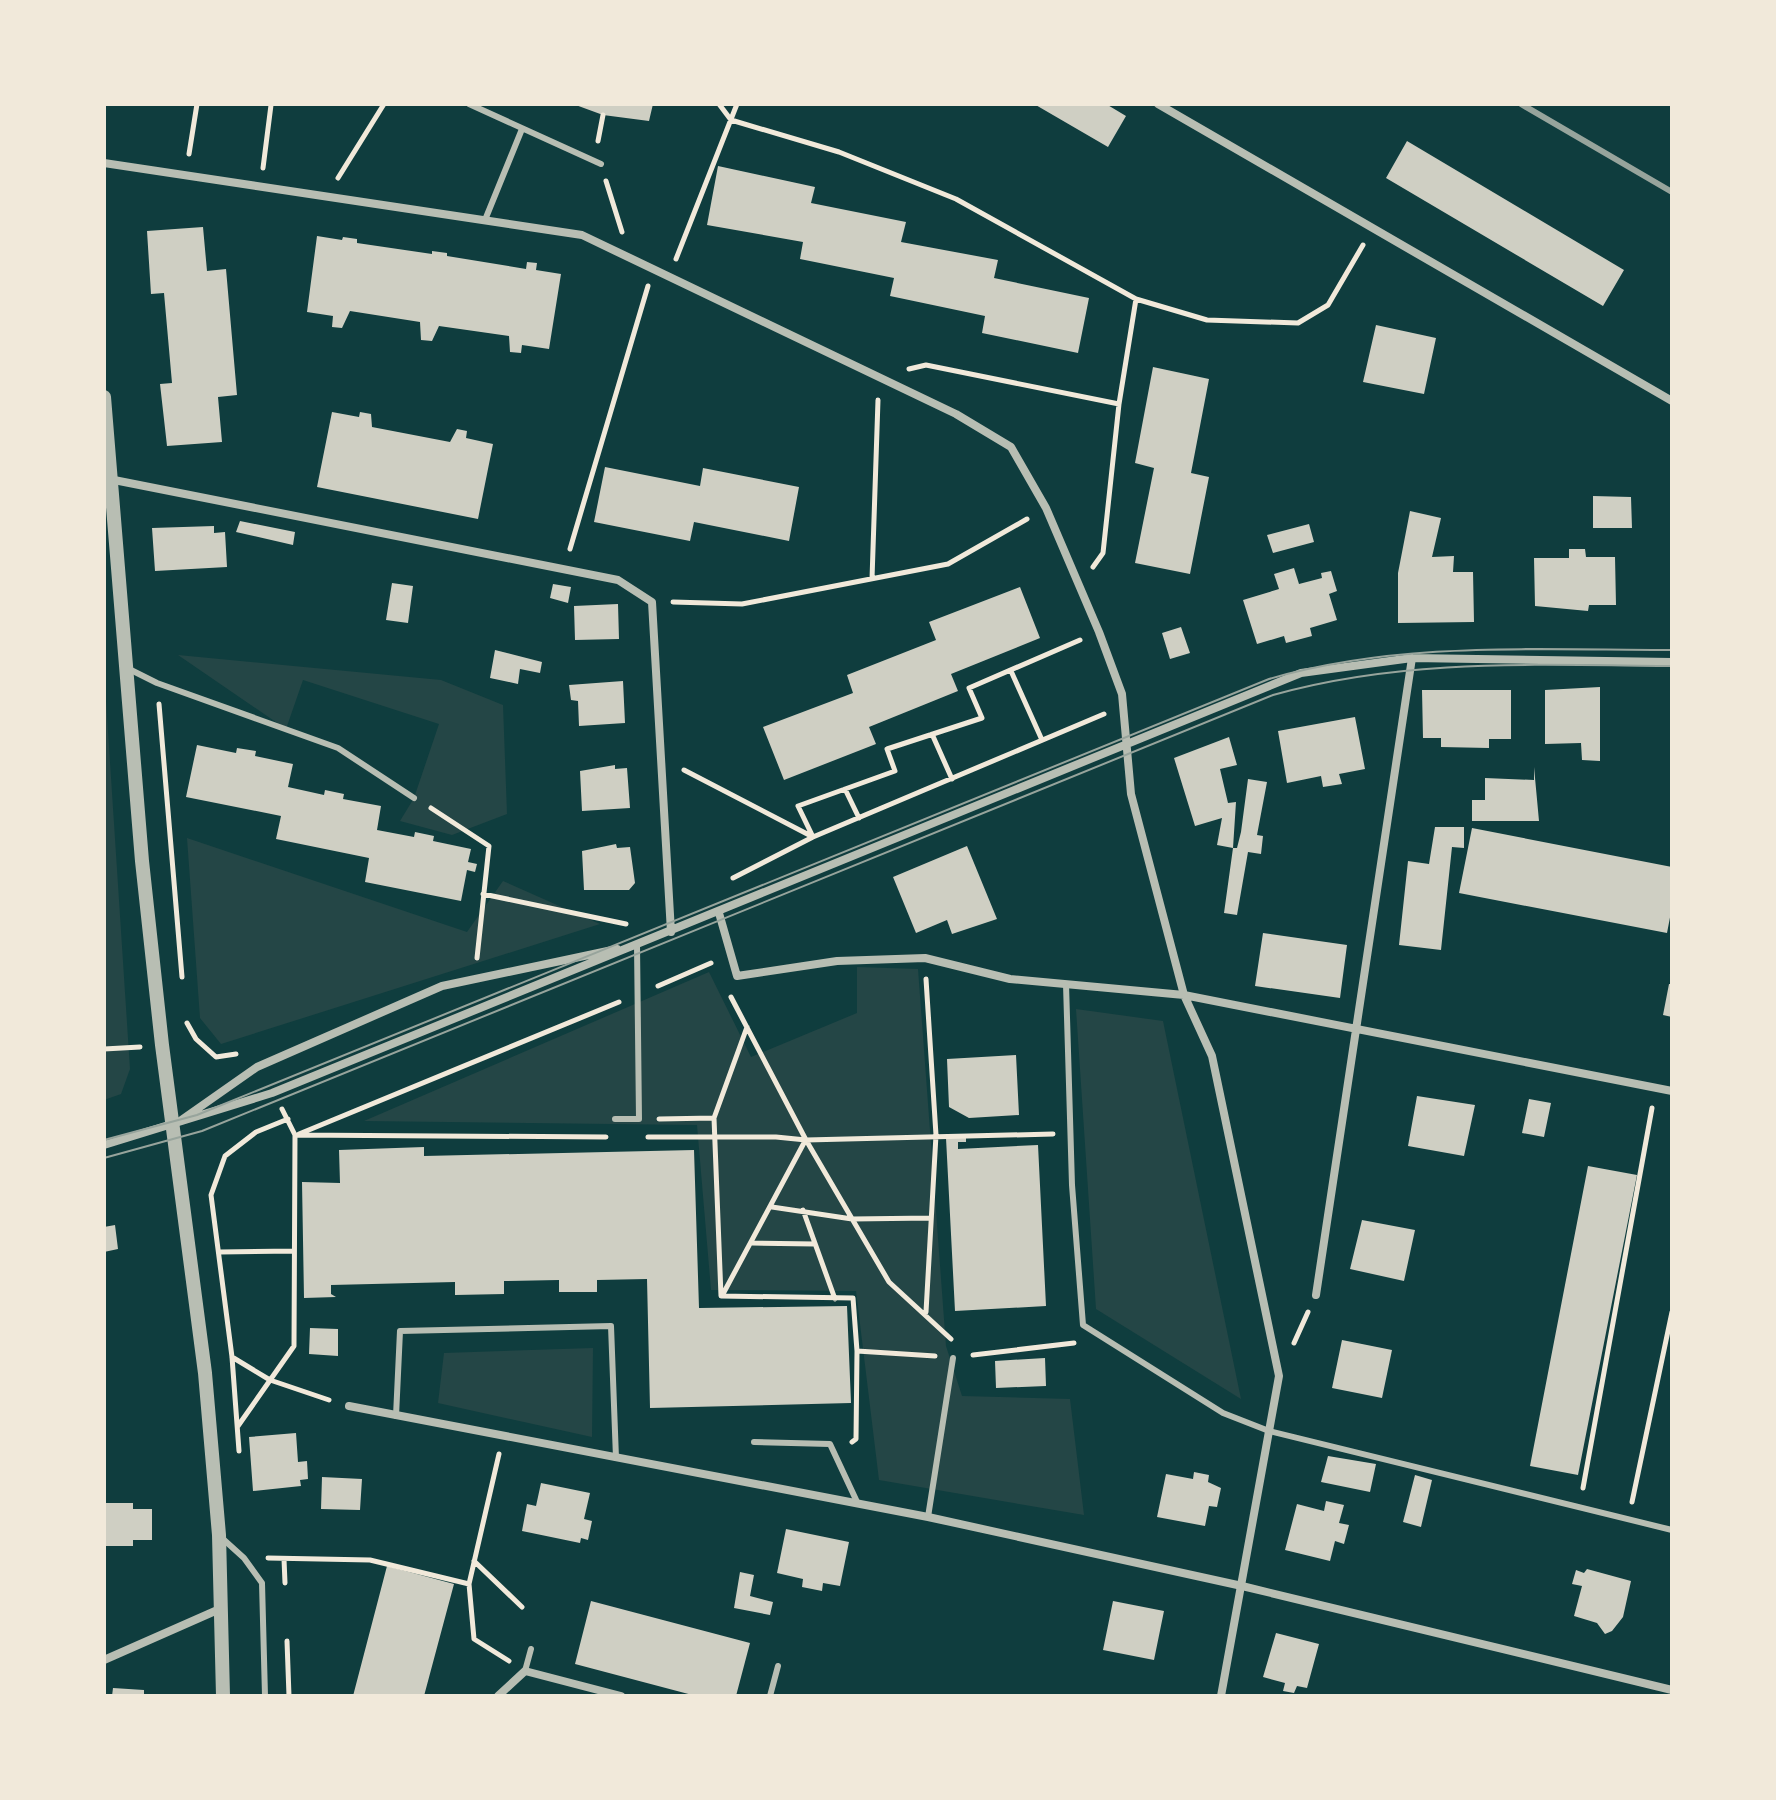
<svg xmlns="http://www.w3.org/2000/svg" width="1776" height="1800" font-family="'Alegreya Sans',sans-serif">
	<rect width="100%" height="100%" fill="#0f3d3e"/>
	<path fill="#244646" d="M 178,655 L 441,680 L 503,705 L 507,814 L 452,835 L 400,821 L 414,798 L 439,724 L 303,680 L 286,729 Z
		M 104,670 L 130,1069 L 121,1094 L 104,1100 Z
		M 187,838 L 467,932 L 503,881 L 600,924 L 221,1044 L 200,1018 Z
		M 857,967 L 918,969 L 946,1346 L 962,1396 L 1070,1399 L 1084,1515 L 879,1480 L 856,1291 L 711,1290 L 697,1125 L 364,1121 L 709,972 L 751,1057 L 857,1013 Z
		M 1076,1009 L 1163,1021 L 1241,1399 L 1096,1309 Z
		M 593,1348 L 592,1437 L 438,1403 L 444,1353 Z"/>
	<path fill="#cfcfc3" d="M 573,104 L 653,104 L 649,121 L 603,115 Z
		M 1034,104 L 1106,104 L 1126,116 L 1108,147 Z
		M 1407,141 L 1624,270 L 1603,306 L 1386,178 Z
		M 718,166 L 815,187 L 811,203 L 906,222 L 901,242 L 998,260 L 994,278 L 1089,298 L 1078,353 L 982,333 L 985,316 L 890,296 L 894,278 L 800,259 L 803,242 L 707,225 Z
		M 203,227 L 207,271 L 226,269 L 237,395 L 218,397 L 222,442 L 167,446 L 160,384 L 172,383 L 164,293 L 151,294 L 147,231 Z
		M 317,236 L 342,240 L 343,237 L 357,239 L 357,243 L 432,254 L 432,251 L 447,253 L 447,256 L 526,269 L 527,262 L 537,263 L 536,270 L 561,274 L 549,349 L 522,345 L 521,353 L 510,352 L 509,336 L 439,326 L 432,341 L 421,340 L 420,322 L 350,311 L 342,328 L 332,327 L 333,316 L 307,312 Z
		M 1376,325 L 1436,338 L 1424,394 L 1363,382 Z
		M 1153,367 L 1209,379 L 1191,473 L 1209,477 L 1190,574 L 1135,563 L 1154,468 L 1135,463 Z
		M 332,412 L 359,417 L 360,412 L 371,414 L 372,427 L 450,442 L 457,429 L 467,431 L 466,438 L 493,444 L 478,519 L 317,487 Z
		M 605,467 L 700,486 L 703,468 L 799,487 L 789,541 L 694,522 L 690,541 L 594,522 Z
		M 1593,496 L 1631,497 L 1632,528 L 1593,528 Z
		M 1410,511 L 1441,518 L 1432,557 L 1454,556 L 1453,572 L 1473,572 L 1474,622 L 1398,623 L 1398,573 Z
		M 240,521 L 295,532 L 293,545 L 236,532 Z
		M 1309,524 L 1314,542 L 1273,553 L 1267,535 Z
		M 214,526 L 214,533 L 225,532 L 227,567 L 155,571 L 152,528 Z
		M 1569,549 L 1585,549 L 1586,557 L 1615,557 L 1616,605 L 1589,605 L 1588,611 L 1535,606 L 1534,558 L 1569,558 Z
		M 1294,568 L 1299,584 L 1322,578 L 1321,573 L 1331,571 L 1337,591 L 1329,594 L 1337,620 L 1310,628 L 1312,636 L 1286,643 L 1284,636 L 1257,644 L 1243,600 L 1279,589 L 1274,574 Z
		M 392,583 L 413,586 L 408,623 L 386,620 Z
		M 553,584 L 571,587 L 568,603 L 550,598 Z
		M 1020,587 L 1040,638 L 951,674 L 958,691 L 869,727 L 876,744 L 784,780 L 763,727 L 853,693 L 847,675 L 936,640 L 929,622 Z
		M 618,604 L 619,639 L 575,640 L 574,606 Z
		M 1181,627 L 1190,653 L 1170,659 L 1162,633 Z
		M 495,650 L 542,662 L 540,673 L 520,669 L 518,684 L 490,678 Z
		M 623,681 L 625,723 L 579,726 L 578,701 L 571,700 L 569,685 Z
		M 1600,687 L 1600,761 L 1582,760 L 1581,743 L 1545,744 L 1545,690 Z
		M 1422,690 L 1511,690 L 1511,739 L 1489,739 L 1489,748 L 1441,747 L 1441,738 L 1423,738 Z
		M 1355,717 L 1365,769 L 1339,774 L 1342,784 L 1323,787 L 1321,776 L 1287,783 L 1278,731 Z
		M 1229,737 L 1237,765 L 1220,769 L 1228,803 L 1236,802 L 1233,848 L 1217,845 L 1222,818 L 1195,826 L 1174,758 Z
		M 197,745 L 236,753 L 237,748 L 256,751 L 255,756 L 293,764 L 288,787 L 324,795 L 325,790 L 344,794 L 343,799 L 381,806 L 377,830 L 414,837 L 415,832 L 434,836 L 433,841 L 471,849 L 468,862 L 477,864 L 475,872 L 467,870 L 461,901 L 365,882 L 369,858 L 276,839 L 281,816 L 186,797 Z
		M 615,765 L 615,769 L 627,768 L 630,808 L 582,811 L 580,771 Z
		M 1534,767 L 1539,821 L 1472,821 L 1472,800 L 1485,800 L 1485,778 L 1534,780 Z
		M 1248,779 L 1267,782 L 1257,835 L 1263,836 L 1261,854 L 1248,852 L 1237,915 L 1224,913 L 1233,848 L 1237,848 L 1241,832 Z
		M 1435,827 L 1464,827 L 1464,848 L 1452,847 L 1441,950 L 1399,945 L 1408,861 L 1429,864 Z
		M 1472,828 L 1672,867 L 1672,907 L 1667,933 L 1459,893 Z
		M 616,844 L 617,848 L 630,847 L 635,883 L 629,890 L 584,890 L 582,851 Z
		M 967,846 L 997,919 L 952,934 L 947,920 L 916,933 L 893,877 Z
		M 1263,933 L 1347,945 L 1340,998 L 1255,986 Z
		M 1669,984 L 1672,984 L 1672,1017 L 1663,1015 Z
		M 1016,1055 L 1019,1115 L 969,1118 L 949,1107 L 947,1059 Z
		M 1417,1096 L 1475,1105 L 1464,1156 L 1408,1146 Z
		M 1529,1099 L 1551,1103 L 1544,1137 L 1522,1133 Z
		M 966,1137 L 966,1142 L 958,1142 L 958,1149 L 1038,1145 L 1046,1306 L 955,1311 L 946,1138 Z
		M 424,1147 L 424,1156 L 694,1150 L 699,1308 L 847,1306 L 851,1403 L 650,1408 L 647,1279 L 597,1280 L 597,1292 L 559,1292 L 559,1280 L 504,1281 L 504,1294 L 455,1295 L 455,1282 L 331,1285 L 331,1294 L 336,1297 L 304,1298 L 302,1182 L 340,1183 L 339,1150 Z
		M 1588,1166 L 1637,1175 L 1578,1475 L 1530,1466 Z
		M 1362,1220 L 1415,1230 L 1404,1281 L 1350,1269 Z
		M 115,1225 L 118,1249 L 104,1252 L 104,1227 Z
		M 310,1328 L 338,1329 L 338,1356 L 309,1354 Z
		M 1342,1340 L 1392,1350 L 1382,1398 L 1332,1388 Z
		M 1045,1358 L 1046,1386 L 996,1388 L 995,1361 Z
		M 296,1433 L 298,1462 L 307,1461 L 308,1479 L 300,1480 L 301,1486 L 253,1491 L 249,1437 Z
		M 1328,1456 L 1376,1464 L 1370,1492 L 1321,1482 Z
		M 1194,1472 L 1209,1475 L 1208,1482 L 1221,1488 L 1217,1507 L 1209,1506 L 1205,1526 L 1157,1517 L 1166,1474 L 1193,1479 Z
		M 1415,1475 L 1432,1480 L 1421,1527 L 1403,1522 Z
		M 322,1477 L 362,1479 L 360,1510 L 321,1509 Z
		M 541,1483 L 590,1493 L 584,1519 L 592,1521 L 588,1540 L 581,1538 L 580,1543 L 522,1531 L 527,1504 L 536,1506 Z
		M 1326,1501 L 1344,1505 L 1339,1523 L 1349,1525 L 1344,1544 L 1335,1541 L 1330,1561 L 1285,1550 L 1297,1504 L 1324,1511 Z
		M 104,1503 L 133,1503 L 133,1509 L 152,1509 L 152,1540 L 133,1540 L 133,1546 L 104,1546 Z
		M 786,1529 L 849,1542 L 840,1586 L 823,1583 L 822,1591 L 802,1587 L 803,1579 L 777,1573 Z
		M 387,1566 L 454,1584 L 424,1696 L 353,1696 Z
		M 1587,1569 L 1631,1581 L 1623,1617 L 1612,1631 L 1605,1634 L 1597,1623 L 1574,1616 L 1582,1586 L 1572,1584 L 1576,1570 L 1584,1573 Z
		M 740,1572 L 754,1575 L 750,1596 L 773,1602 L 770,1615 L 734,1608 Z
		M 591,1601 L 750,1643 L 736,1696 L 696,1696 L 575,1664 Z
		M 1113,1601 L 1164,1611 L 1154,1660 L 1103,1650 Z
		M 1276,1633 L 1319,1644 L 1307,1688 L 1297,1686 L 1294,1693 L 1283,1691 L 1285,1683 L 1263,1677 Z
		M 113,1688 L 144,1690 L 144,1696 L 112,1696 Z"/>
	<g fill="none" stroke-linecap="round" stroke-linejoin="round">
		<path stroke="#f1e9da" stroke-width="5" d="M 719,104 L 731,120 L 839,152 L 956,199 L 1136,299 L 1207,320 L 1298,323 L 1328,305 L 1363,245
			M 598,141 L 603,115
			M 189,154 L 197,104
			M 263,168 L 271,105
			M 338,178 L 384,104
			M 606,181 L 622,232
			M 676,259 L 737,104
			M 909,369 L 926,365 L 1119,404 L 1103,553 L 1093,567
			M 1119,404 L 1136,299
			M 570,549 L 648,286
			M 872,579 L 878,400
			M 673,602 L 742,604 L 948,564 L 1027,519
			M 1011,671 L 1042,740
			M 159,704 L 182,977
			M 932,734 L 952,779
			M 684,770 L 813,837 L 798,806 L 895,771 L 887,749 L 982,718 L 969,688 L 1080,640
			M 845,789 L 859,818
			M 431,808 L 489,846 L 477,958
			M 733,878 L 813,837 L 1104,714
			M 483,894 L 626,924
			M 658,986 L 711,963
			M 731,997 L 806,1140 L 889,1282 L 951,1339
			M 187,1023 L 196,1039 L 216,1057 L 236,1054
			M 747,1027 L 714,1118 L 721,1296 L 853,1298 L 857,1351 L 935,1356
			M 104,1049 L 140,1047
			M 659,1119 L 714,1118
			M 299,1134 L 619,1002
			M 295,1135 L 606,1137
			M 648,1137 L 776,1137 L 806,1140 L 1053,1134
			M 772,1207 L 852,1219 L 931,1218
			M 803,1210 L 835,1299
			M 752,1243 L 815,1244
			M 220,1252 L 294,1251
			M 723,1294 L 805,1141
			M 926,1312 L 936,1135 L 926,979
			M 1294,1343 L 1308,1312
			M 973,1355 L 1074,1343
			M 232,1357 L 270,1380 L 329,1400
			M 238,1426 L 294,1346 L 295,1135 L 282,1109
			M 852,1442 L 856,1439 L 857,1351
			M 239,1451 L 232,1357 L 211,1195 L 225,1156 L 256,1132 L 288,1119
			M 499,1454 L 469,1584 L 474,1639 L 509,1661
			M 1583,1488 L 1652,1108
			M 1632,1502 L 1672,1312
			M 268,1558 L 370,1560 L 469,1584
			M 284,1559 L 285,1583
			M 474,1561 L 522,1607
			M 287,1641 L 289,1696"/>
		<path stroke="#b8beb3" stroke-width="6" d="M 469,104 L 601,164
			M 485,220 L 522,129
			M 129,669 L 157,683 L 338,748 L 414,798
			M 1066,984 L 1072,1185 L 1083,1325 L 1223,1413 L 1269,1431 L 1672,1530
			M 615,1119 L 639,1119 L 637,945
			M 396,1416 L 400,1331 L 611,1326 L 616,1458
			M 754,1442 L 830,1444 L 858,1504
			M 928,1517 L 953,1358
			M 223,1539 L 244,1558 L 262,1583 L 265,1696
			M 525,1671 L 531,1649
			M 770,1696 L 778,1666"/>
		<path stroke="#b8beb3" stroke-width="8" d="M 1158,104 L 1672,401
			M 104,163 L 582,235 L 956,414 L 1011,447 L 1046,508 L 1099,632 L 1122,694 L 1131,794 L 1184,995 L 1212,1056 L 1279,1376 L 1221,1696
			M 109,479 L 618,580 L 652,602 L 671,932
			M 719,913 L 737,976 L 837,961 L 925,958 L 1010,979 L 1184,995 L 1672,1091
			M 180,1121 L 257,1067 L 442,986 L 617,949
			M 104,1145 L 272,1093 L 1301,673 L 1412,658 L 1672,662
			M 1316,1295 L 1412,658
			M 349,1406 L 928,1517 L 1242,1586 L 1672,1690
			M 104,1660 L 222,1608
			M 498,1696 L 525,1671 L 621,1696"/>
		<path stroke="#b8beb3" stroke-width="14" d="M 104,397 L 142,861 L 162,1045 L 205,1373 L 219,1535 L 223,1696"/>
		<path stroke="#97a49c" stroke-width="2" d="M 104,1140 L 197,1115 L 1269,679 C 1400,641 1536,650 1672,650
			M 104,1158 L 202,1131 L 1273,695 C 1404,658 1537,665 1672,666"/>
		<path stroke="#97a49c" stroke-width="6" d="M 1521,104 L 1672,192"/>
	</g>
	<rect width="1776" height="1800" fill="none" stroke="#f1e9da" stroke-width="212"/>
</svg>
